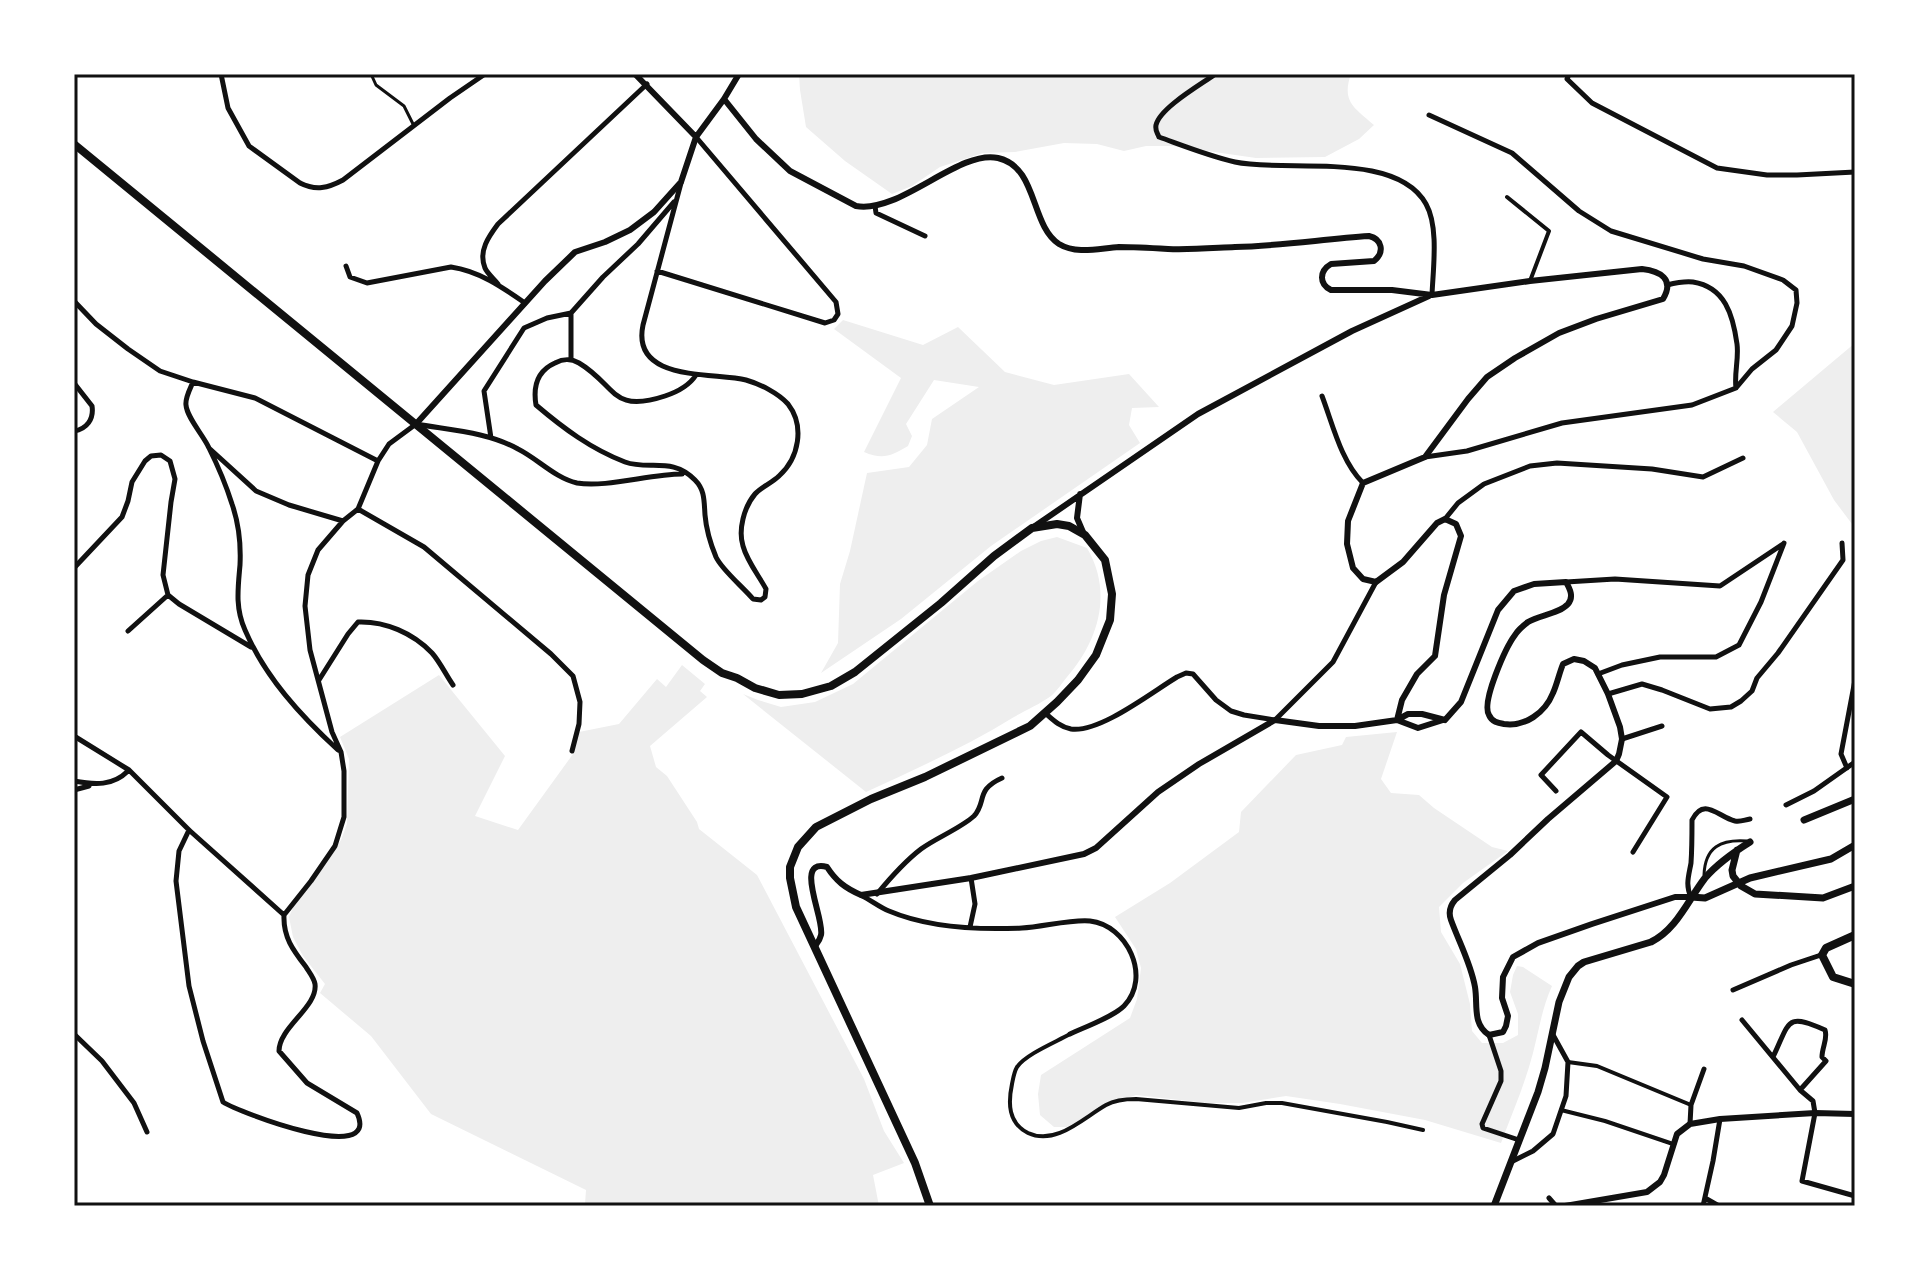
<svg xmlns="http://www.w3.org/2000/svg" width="1929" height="1280" font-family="Spectral,serif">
	<rect width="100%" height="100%" fill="#fff"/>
	<path fill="#eee" d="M 799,74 L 1351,74 C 1341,102 1355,108 1374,125 L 1359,139 L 1325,157 L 1256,158 L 1173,146 L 1146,146 L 1124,151 L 1097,144 L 1064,143 L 1015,152 L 983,153 L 940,167 L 912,186 L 892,194 L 845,161 L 806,127 L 800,90 Z
		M 843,320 L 923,345 L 958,327 L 1005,372 L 1054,385 L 1129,374 L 1159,407 L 1132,408 L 1129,425 L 1140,443 L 991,546 L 901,619 L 821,673 L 838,643 L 840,584 L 850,551 L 867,473 L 909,467 L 927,445 L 932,419 L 979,387 L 934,380 L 906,424 L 912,436 L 908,446 C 891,456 883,460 864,452 L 901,378 L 834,329 Z
		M 1855,343 L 1855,528 L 1834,500 L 1797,432 L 1773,412 Z
		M 1057,537 L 1087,548 C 1113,592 1099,640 1067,677 C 1062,683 1057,691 1051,696 C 1040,704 1026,710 1014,717 C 967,746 916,769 866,792 L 743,694 L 758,700 L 781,707 L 815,702 L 853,684 L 978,581 L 1021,551 L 1041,541 Z
		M 682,665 L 705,684 L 700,691 L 707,697 L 650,746 L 656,767 L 667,776 L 697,822 L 699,829 L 757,875 L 864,1079 L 884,1131 L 904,1163 L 873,1175 L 879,1206 L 600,1206 L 599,1203 L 585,1204 L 586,1190 L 431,1114 L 371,1036 L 320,993 L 325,984 L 303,956 L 293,937 L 289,917 L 294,905 L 312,884 L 341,840 L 347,824 L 349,759 L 340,737 L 439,675 L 505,756 L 475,816 L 518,830 L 573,754 L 579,732 L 619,724 L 657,679 L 666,687 Z
		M 1397,732 L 1381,779 L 1391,793 L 1419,795 L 1434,808 L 1492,847 L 1508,851 L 1463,883 L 1439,907 L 1441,932 L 1460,964 L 1470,1004 L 1472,1031 L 1482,1043 L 1503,1043 L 1518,1035 L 1518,1014 L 1510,992 L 1513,975 L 1517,966 L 1523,967 L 1552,986 C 1542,1008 1539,1030 1533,1053 C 1525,1084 1512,1114 1501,1143 L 1425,1120 L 1340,1104 L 1286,1096 L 1242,1103 L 1206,1103 L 1136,1095 L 1112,1103 L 1067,1127 L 1054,1127 L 1040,1115 L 1038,1094 L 1041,1075 L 1130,1018 L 1137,999 L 1141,968 L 1136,949 L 1115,917 L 1170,883 L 1239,832 L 1241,812 L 1296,755 L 1342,745 L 1346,737 Z"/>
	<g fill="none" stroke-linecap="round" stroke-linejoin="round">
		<path stroke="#111" stroke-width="3" d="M 371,74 L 376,85 L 404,106 L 414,126
			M 1704,875 C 1705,847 1721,839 1747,841"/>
		<path stroke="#111" stroke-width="4" d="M 1507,197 L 1549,231 L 1530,281
			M 1070,1034 C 1056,1042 1026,1054 1017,1067 C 1014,1072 1013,1079 1012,1084 C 1008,1103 1008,1123 1028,1133 C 1056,1146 1083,1118 1106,1105 C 1115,1100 1125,1099 1136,1099 L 1239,1108 L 1266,1103 L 1282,1103 L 1387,1122 L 1423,1130
			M 1568,1062 L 1597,1066 L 1691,1105
			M 1561,1110 L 1605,1121 L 1673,1144"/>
		<path stroke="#111" stroke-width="5" d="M 221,74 L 228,108 L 249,146 L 300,183 C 316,191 328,188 343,180 L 450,98 L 485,74
			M 1569,74 L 1567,79 L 1592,103 L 1717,168 L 1767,175 L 1797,175 L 1855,172
			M 1214,75 C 1200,85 1160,108 1156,125 C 1155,131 1157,132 1159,137 C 1184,146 1209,156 1235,162 C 1286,173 1396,150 1426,204 C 1439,227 1433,269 1432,295
			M 681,183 L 643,325 C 631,382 712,372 746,380 C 760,384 778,393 788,404 C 805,426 799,458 779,476 C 772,483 761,487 755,494 C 744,507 738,530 743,546 C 747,561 759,576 766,589 L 765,597 L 761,600 L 753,599 C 743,587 722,570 716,557 C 711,545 706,527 705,515 C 704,501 705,490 695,480 C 672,456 649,471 625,462 C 591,449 563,428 536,405 C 533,387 537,371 555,363 C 563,359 570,358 579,363 C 616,385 611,414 665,396 C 677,392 689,386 696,375
			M 875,206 L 876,213 L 925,236
			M 346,266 L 350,277 L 367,283 L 451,267 C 479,271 502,287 525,303
			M 657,271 L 825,323 L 834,320 L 838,314 L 836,302 L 696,137
			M 498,284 C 494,279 487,273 485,268 C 478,251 489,236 498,224 L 647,84
			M 1667,285 C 1675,283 1685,281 1693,282 C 1725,287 1733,315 1737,344 C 1739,359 1734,373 1736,388
			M 74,301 L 96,324 L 128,349 L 160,371 L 193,382 L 255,398 L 378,461
			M 571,313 L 571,360
			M 193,382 C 190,389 185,398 186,405 C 187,418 204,436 209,448 C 218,466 226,485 232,504 C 239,524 241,544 240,565 C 238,588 235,608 245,630 C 265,677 301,716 338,750
			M 74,383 L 92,406 C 94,419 87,429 74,431
			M 1322,396 C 1333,425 1341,461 1363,483
			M 491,438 L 484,391 L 524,328 L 547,318 L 571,313 L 603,277 L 638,244 L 674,202
			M 210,449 L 256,491 L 289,505 L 343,521
			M 1425,457 L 1467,451 L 1562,423 L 1692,405 L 1736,388 L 1752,369 L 1776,350 L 1792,326 L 1797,303 L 1796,290 L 1783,280 L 1744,266 L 1703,259 L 1611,231 L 1579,211 L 1512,153 L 1429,115
			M 358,509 L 424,547 L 551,654 L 573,676 L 580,702 L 579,724 L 572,751
			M 1445,519 L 1458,503 L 1484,484 L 1530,466 L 1557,463 L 1652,469 L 1703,477 L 1743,458
			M 74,568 L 122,517 L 128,501 L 132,482 L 145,461 L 151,456 L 161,455 L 170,461 L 175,479 L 171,502 L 163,575 L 168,595 L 179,604 L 251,647
			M 1566,582 L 1615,579 L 1720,586 L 1783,544
			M 128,631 L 168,595
			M 1598,674 L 1622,665 L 1660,657 L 1716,657 L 1739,645 L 1761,602 L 1784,543
			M 319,680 L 348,634 L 358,622 C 385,621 413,633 432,653 C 440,662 446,675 453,685
			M 1608,694 L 1642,684 L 1662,690 L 1710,709 L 1731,707 L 1741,701 L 1752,691 L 1757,678 L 1778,653 L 1843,560 L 1842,543
			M 1045,713 C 1053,720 1060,727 1071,729 C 1100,733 1152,692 1177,677 L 1186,673 L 1193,674 L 1216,700 L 1231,711 L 1244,715 L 1275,720 L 1333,662 L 1376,582
			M 74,736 L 129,770 L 189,830 L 284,915
			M 1622,739 L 1662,726
			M 1847,768 L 1841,754 L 1855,680
			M 74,781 C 95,785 113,786 128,771
			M 74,790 L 89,786
			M 1556,791 L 1541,775 L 1581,732 L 1608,755 L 1667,797 L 1633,852
			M 1786,805 L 1814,791 L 1855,762
			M 189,830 L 179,851 L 176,881 L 189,986 L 203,1041 L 223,1102 C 238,1112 382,1167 357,1113 L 307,1083 L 279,1051 C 279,1027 318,1007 315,984 C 314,978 309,972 306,967 C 293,950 283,937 284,915
			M 877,894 C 891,877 904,862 921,849 C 936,838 961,828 974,816 C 987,802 975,790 1002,778
			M 862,896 C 871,900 879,907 889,911 C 929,928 979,930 1022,928 C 1042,927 1072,919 1090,921 C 1127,925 1152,977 1124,1006 C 1113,1017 1085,1027 1070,1034
			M 1691,897 C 1685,885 1689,875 1691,863 C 1692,849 1692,834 1692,820 C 1704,796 1718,817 1735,821 C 1741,822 1744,820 1750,819
			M 284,915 L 311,881 L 335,846 L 344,817 L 344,771 L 341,752 L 332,732 L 310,650 L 305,606 L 308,575 L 318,550 L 343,521 L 358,509 L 378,461 L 389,444 L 416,424 C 449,430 488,432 518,449 C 538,459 555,478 577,483 C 606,488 650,474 682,474
			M 970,927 L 975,904 L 971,878
			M 1733,990 L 1791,965 L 1821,955
			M 1742,1020 L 1800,1090 L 1813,1101 L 1815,1113 L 1802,1181 L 1855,1196
			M 74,1034 L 102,1061 L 134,1103 L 147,1132
			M 1489,1035 L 1501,1071 L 1501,1081 L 1482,1124 L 1483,1128 L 1519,1140
			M 1773,1057 C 1790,1022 1785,1012 1825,1030 C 1828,1039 1822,1047 1822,1057 L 1826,1061 L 1800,1090
			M 1690,1124 L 1691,1105 L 1704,1069
			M 1511,1162 L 1533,1151 L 1553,1134 L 1566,1096 L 1568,1062 L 1552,1033
			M 1549,1198 L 1556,1206
			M 1705,1198 L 1719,1206
			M 1703,1206 L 1713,1161 L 1720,1119"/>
		<path stroke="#111" stroke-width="6" d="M 635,74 L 696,137
			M 724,99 L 756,139 L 790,171 L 856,206 C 900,214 959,149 998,158 C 1038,167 1030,225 1059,244 C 1077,255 1100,248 1119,247 C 1135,247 1152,248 1168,249 C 1190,250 1213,248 1235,247 C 1280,246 1324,239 1369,236 C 1382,239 1385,252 1374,261 L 1331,264 C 1319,271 1319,284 1331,290 L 1392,290 L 1432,295 L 1530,281 L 1642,269 C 1660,271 1675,279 1663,299 L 1596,319 L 1559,333 L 1515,358 L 1487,377 L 1468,399 L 1425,457 L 1363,483 L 1348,521 L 1347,544 L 1353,568 L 1363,579 L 1376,582 L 1403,562 L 1437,523 L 1445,519 L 1456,524 L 1461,536 L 1444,595 L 1435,656 L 1417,674 L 1402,700 L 1397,720
			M 416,424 L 545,281 L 575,252 L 605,242 L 630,230 L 654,212 L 681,182 L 696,137 L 724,99 L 739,74
			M 1080,494 L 1077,518 L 1083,532
			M 1035,526 L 1198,414 L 1352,331 L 1429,296
			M 1397,720 L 1418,728 L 1443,720
			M 1445,720 L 1461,702 L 1498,610 L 1514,591 L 1534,584 L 1566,582 C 1570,589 1574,597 1568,604 C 1559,614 1539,615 1528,622 C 1524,625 1518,630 1515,635 C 1506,647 1481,702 1489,715 C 1492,722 1498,723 1504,724 C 1525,727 1545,713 1553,693 C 1557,684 1559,674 1563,664 L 1574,659 L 1584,661 L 1595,668 L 1608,694 L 1620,727 L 1622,739 L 1619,754 L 1616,761 L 1548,819 L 1510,855 L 1455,900 C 1450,906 1448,912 1451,920 C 1459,942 1471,964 1475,987 C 1478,1005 1472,1024 1489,1035 L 1503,1032 L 1506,1026 L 1508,1016 L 1502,998 L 1503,977 L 1513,957 L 1538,943 L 1592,924 L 1675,897 L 1691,897
			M 815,946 C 818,942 820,940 821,935 C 825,919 793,858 827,867 C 836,881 845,888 861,895 L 971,878 L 1084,854 L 1096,848 L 1158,792 L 1199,764 L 1275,720 L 1319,726 L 1355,726 L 1397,720 L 1408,714 L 1422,714 L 1445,720
			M 973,1206 L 979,1206
			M 1565,1206 L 1647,1192 L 1660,1182 L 1664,1175 L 1677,1134 L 1690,1124 L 1720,1119 L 1815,1113 L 1855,1114"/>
		<path stroke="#111" stroke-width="7" d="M 1804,820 L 1855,799
			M 1737,850 L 1732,870 L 1733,876 L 1741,886 L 1755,894 L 1823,898 L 1855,886
			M 1691,897 L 1705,898 L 1750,878 L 1831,859 L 1855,845
			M 1494,1206 L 1538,1092 L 1545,1068 L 1559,1002 L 1569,977 L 1578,966 L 1584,962 L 1651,942 C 1677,929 1688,900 1705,878 C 1718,863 1734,852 1750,842"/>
		<path stroke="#111" stroke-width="8" d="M 74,144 L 703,660 L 722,673 L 737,678 L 755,688 L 779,695 L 802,694 L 831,686 L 855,672 L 941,603 L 994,556 L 1032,528 L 1057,524 L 1069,526 L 1085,535 L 1105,560 L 1112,594 L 1110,620 L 1096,655 L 1078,680 L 1057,702 L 1030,726 L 925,777 L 871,799 L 816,827 L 798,847 L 790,867 L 790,878 L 796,907 L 915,1163 L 930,1206
			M 1855,935 L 1826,948 L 1822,955 L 1833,977 L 1855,984"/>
	</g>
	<rect width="1929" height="1280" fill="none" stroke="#ffffff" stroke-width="152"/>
	<rect x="76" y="76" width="1777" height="1128" fill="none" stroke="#111" stroke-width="3"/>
</svg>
